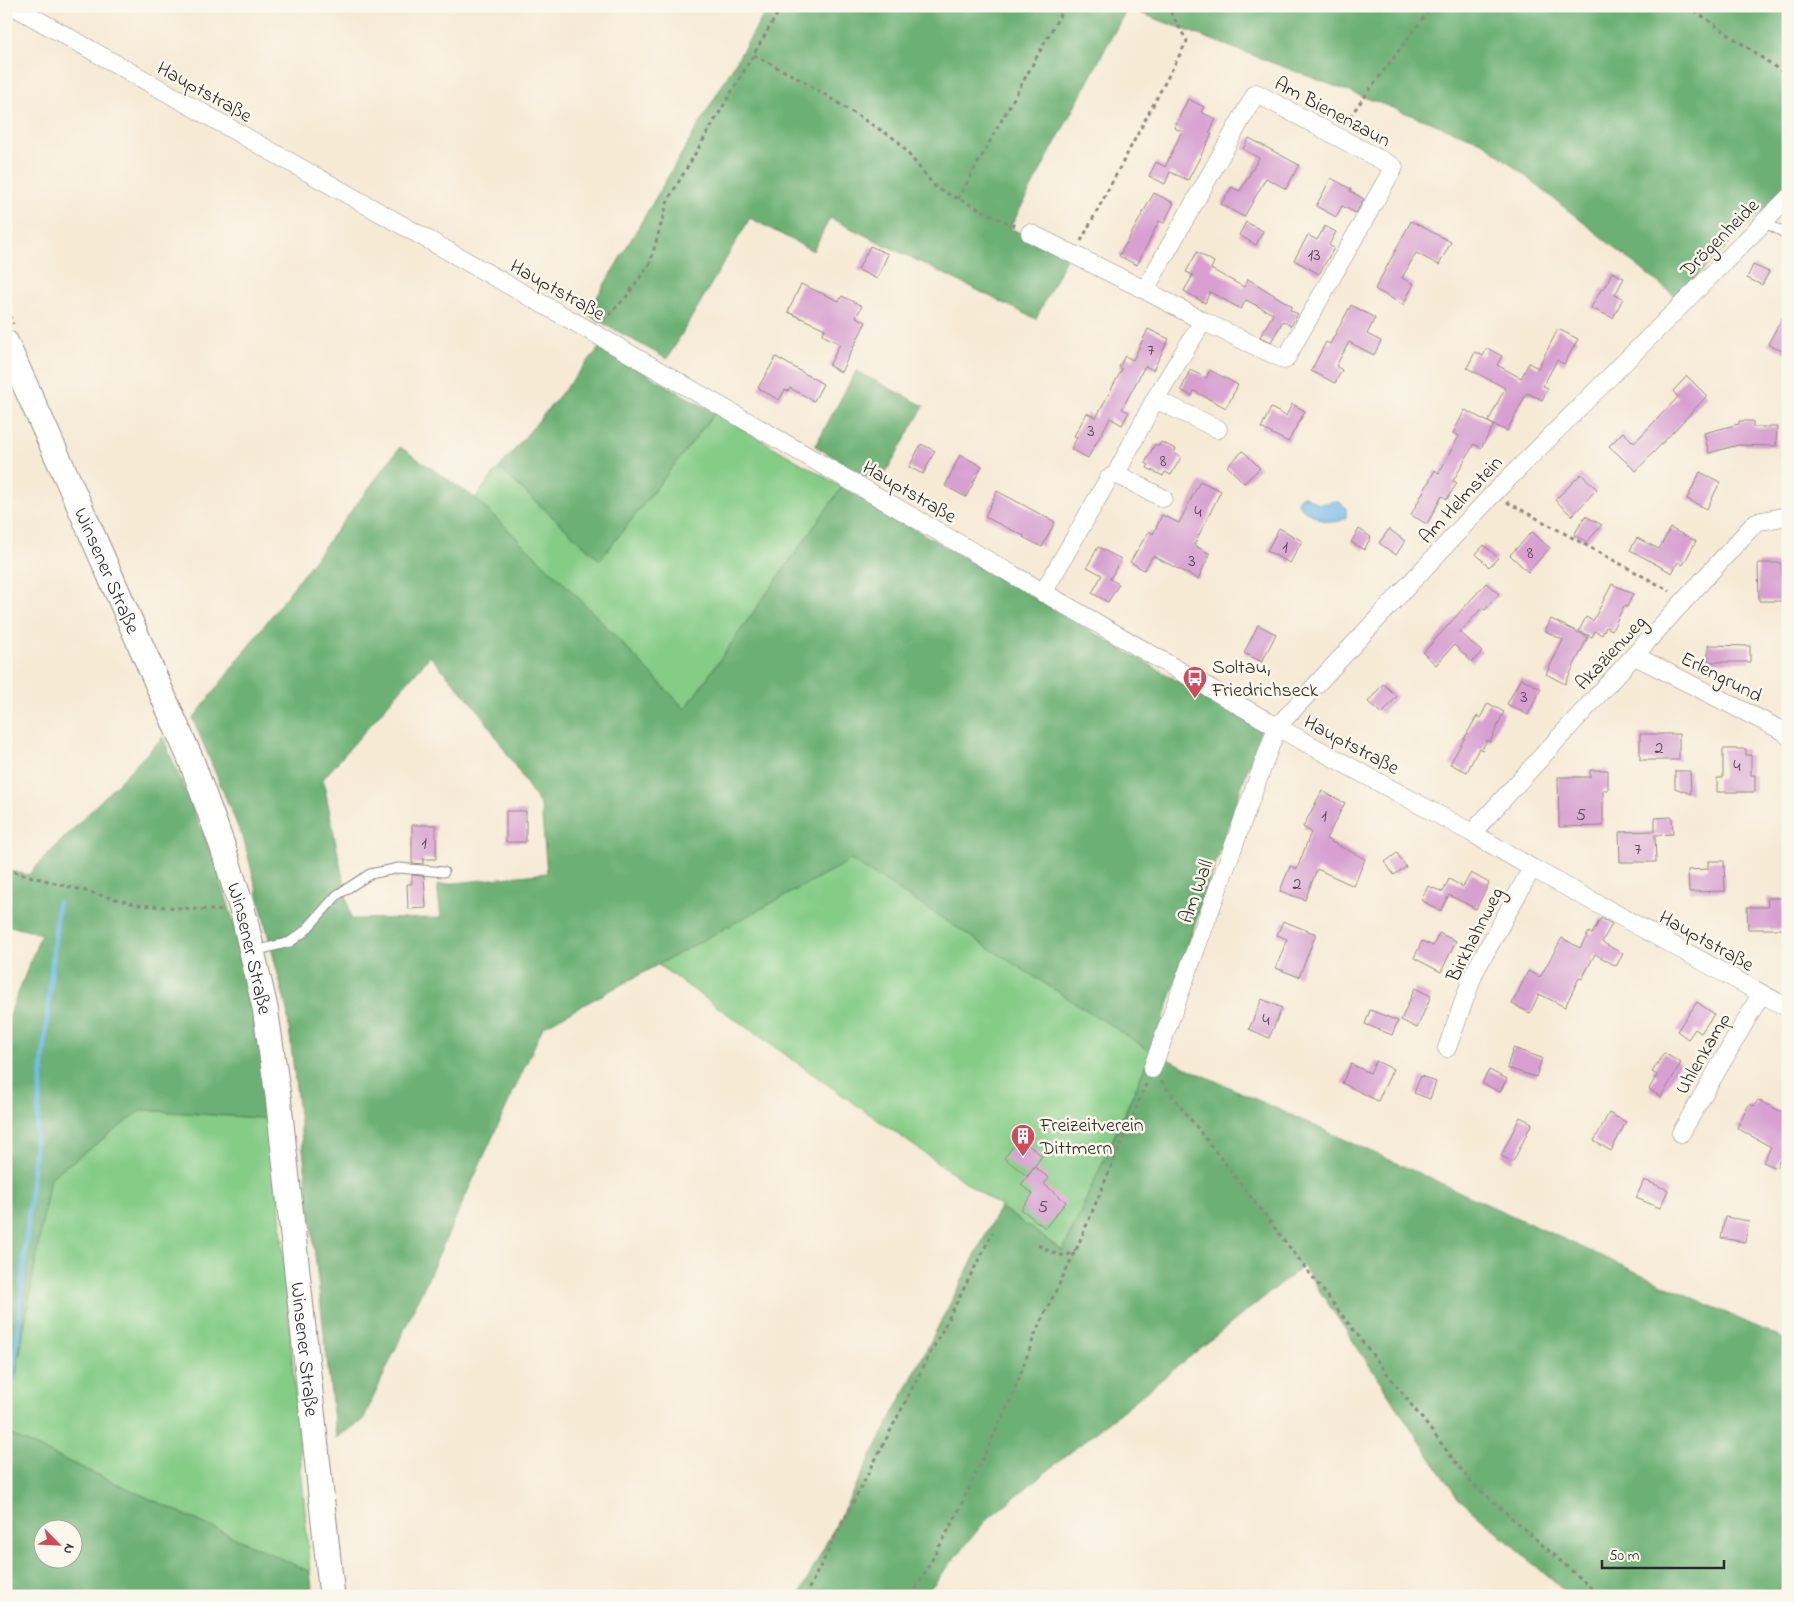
<svg xmlns="http://www.w3.org/2000/svg" width="1794" height="1602" font-family="'Indie Flower',sans-serif">
	<rect width="100%" height="100%" fill="#fbf7ec"/>
	<filter id="ink" filterUnits="userSpaceOnUse"><feTurbulence type="fractalNoise" baseFrequency=".02" numOctaves="2"/><feDisplacementMap in="SourceGraphic" scale="10" xChannelSelector="R" yChannelSelector="G"/><feConvolveMatrix kernelMatrix="1 2 1 2 8 2 1 2 1" color-interpolation-filters="sRGB"/></filter>
	<filter id="wash" filterUnits="userSpaceOnUse"><feTurbulence type="fractalNoise" baseFrequency=".0096" numOctaves="4" result="noise"/><feDisplacementMap in="SourceGraphic" scale="20" xChannelSelector="R" yChannelSelector="G"/><feGaussianBlur stdDeviation="1.12" result="paint"/><feColorMatrix in="noise" values="0 0 0 0 0 0 0 0 0 0 0 0 0 0 0 0 0 1.4 0 .05"/><feComposite in="paint" operator="in"/></filter>
	<g filter="url(#wash)">
		<rect width="100%" height="100%" fill="#f6ead5"/>
		<path fill="#85cc87" stroke="#587c59" d="M 715,413 L 842,487 L 685,709 L 574,593 L 475,498 L 499,468 L 600,560 Z
			M 851,860 L 1152,1051 L 1063,1251 L 657,964 Z
			M 142,1110 L 272,1119 L 310,1572 L 6,1433 L 50,1178 Z"/>
		<path fill="#6cb074" stroke="#4c6e50" fill-rule="evenodd" d="M 769,6 L 1788,6 L 1788,185 L 1676,297 L 1483,142 L 1127,8 L 1010,228 L 1067,256 L 1036,319 L 830,218 L 813,251 L 750,218 L 667,359 L 587,314 Z
			M 600,347 L 715,413 L 600,560 L 499,468 Z
			M 856,371 L 924,406 L 879,484 L 815,446 Z
			M 400,447 L 475,498 L 574,593 L 685,709 L 842,487 L 1261,729 L 1152,1052 L 1788,1341 L 1788,1596 L 1570,1596 L 1457,1497 L 1303,1266 L 986,1520 L 924,1596 L 799,1596 L 1000,1207 L 1063,1251 L 1152,1052 L 851,860 L 543,1027 L 363,1420 L 336,1438 L 287,1010 L 245,844 L 193,719 ZM 430,656 L 480,712 L 541,806 L 547,873 L 437,885 L 441,918 L 351,919 L 323,779 Z
			M 163,737 L 215,862 L 246,962 L 272,1119 L 142,1110 L 50,1178 L 6,1430 L 6,1024 L 41,934 L 6,925 L 6,870 L 28,875 Z
			M 6,1433 L 310,1572 L 313,1596 L 6,1596 ZM 42,1530 L 72,1530 L 72,1560 L 42,1560 Z"/>
		<path fill="#72baea" stroke="#4e728a" d="M 1303,495 L 1319,504 C 1331,504 1335,496 1346,508 L 1346,517 C 1333,530 1308,514 1298,504 L 1299,498 Z"/>
		<g fill="none" stroke-linecap="round" stroke-linejoin="round">
			<path stroke="#72baea" stroke-width="5" d="M 6,1452 L 58,902"/>
		</g>
		<g id="blocks">
			<path fill="#d7a0d1" d="M 1188,99 L 1204,107 L 1201,112 L 1216,119 L 1209,133 L 1212,134 L 1188,180 L 1170,172 L 1165,184 L 1149,176 L 1156,162 L 1165,167 L 1182,131 L 1174,128 Z
				M 1249,138 L 1299,165 L 1286,189 L 1266,178 L 1244,217 L 1221,204 L 1232,187 L 1240,191 L 1259,158 L 1243,149 Z
				M 1331,178 L 1351,189 L 1350,191 L 1364,199 L 1356,213 L 1342,206 L 1336,217 L 1316,206 Z
				M 1154,193 L 1174,203 L 1164,223 L 1159,221 L 1137,265 L 1119,256 Z
				M 1411,221 L 1451,242 L 1439,265 L 1416,253 L 1402,278 L 1414,284 L 1403,305 L 1375,289 Z
				M 1246,222 L 1263,231 L 1256,245 L 1239,235 Z
				M 1325,226 L 1336,232 L 1329,245 L 1334,248 L 1319,274 L 1294,260 L 1308,235 L 1317,240 Z
				M 870,246 L 888,254 L 877,279 L 858,270 Z
				M 1197,252 L 1214,262 L 1211,269 L 1244,287 L 1248,279 L 1292,306 L 1290,310 L 1298,314 L 1291,326 L 1283,321 L 1271,342 L 1260,337 L 1273,314 L 1246,300 L 1241,309 L 1210,292 L 1205,303 L 1184,291 L 1193,275 L 1186,272 Z
				M 1753,265 L 1769,272 L 1762,285 L 1747,278 Z
				M 1612,272 L 1624,278 L 1615,295 L 1623,298 L 1613,318 L 1591,308 L 1602,288 L 1604,289 Z
				M 801,284 L 839,301 L 842,296 L 862,306 L 856,317 L 866,322 L 841,372 L 829,366 L 840,344 L 822,335 L 825,329 L 788,312 Z
				M 1351,305 L 1375,318 L 1367,334 L 1381,341 L 1374,355 L 1349,342 L 1336,366 L 1342,370 L 1335,383 L 1311,371 L 1326,342 L 1330,344 Z
				M 1788,307 L 1788,354 L 1768,344 Z
				M 1148,329 L 1169,339 L 1153,370 L 1145,366 L 1122,409 L 1129,412 L 1122,425 L 1110,418 L 1088,458 L 1071,449 L 1077,438 L 1074,436 L 1087,413 L 1096,418 L 1122,369 L 1119,367 L 1125,356 L 1133,360 Z
				M 1558,329 L 1578,339 L 1564,364 L 1557,360 L 1543,386 L 1548,388 L 1542,400 L 1527,393 L 1507,431 L 1488,422 L 1505,388 L 1467,368 L 1475,352 L 1483,356 L 1487,348 L 1502,356 L 1497,365 L 1521,378 L 1529,363 L 1538,368 Z
				M 776,357 L 823,384 L 814,401 L 790,388 L 788,391 L 785,390 L 779,400 L 758,388 Z
				M 1190,370 L 1206,378 L 1210,370 L 1238,385 L 1226,408 L 1194,391 L 1192,396 L 1181,390 Z
				M 1687,376 L 1707,396 L 1636,471 L 1609,446 L 1623,432 L 1634,443 L 1678,397 L 1673,391 Z
				M 1292,404 L 1305,411 L 1288,442 L 1261,428 L 1271,408 L 1286,416 Z
				M 1465,410 L 1494,425 L 1481,448 L 1474,444 L 1453,481 L 1457,483 L 1447,499 L 1442,496 L 1427,524 L 1411,515 L 1435,470 L 1439,473 L 1459,436 L 1453,433 Z
				M 1739,421 L 1753,421 L 1753,427 L 1777,427 L 1776,446 L 1738,445 L 1709,453 L 1704,433 L 1739,424 Z
				M 1161,442 L 1176,449 L 1174,453 L 1181,457 L 1171,475 L 1165,472 L 1163,476 L 1147,468 L 1149,465 L 1145,463 L 1155,444 L 1159,446 Z
				M 921,444 L 935,451 L 923,474 L 909,467 Z
				M 1243,451 L 1260,468 L 1244,483 L 1227,466 Z
				M 960,455 L 982,466 L 966,497 L 945,486 Z
				M 1700,472 L 1720,482 L 1707,509 L 1687,499 Z
				M 1581,474 L 1597,489 L 1572,516 L 1555,500 Z
				M 1200,481 L 1221,491 L 1194,545 L 1210,554 L 1198,579 L 1153,556 L 1144,570 L 1130,562 L 1149,531 L 1153,534 L 1162,515 L 1179,523 Z
				M 997,491 L 1055,522 L 1042,547 L 1023,537 L 1024,536 L 985,517 Z
				M 1585,516 L 1602,525 L 1587,542 L 1574,535 Z
				M 1279,528 L 1302,541 L 1290,563 L 1267,551 Z
				M 1670,528 L 1696,541 L 1683,565 L 1678,562 L 1672,573 L 1630,550 L 1637,538 L 1659,549 Z
				M 1359,529 L 1371,537 L 1364,550 L 1351,542 Z
				M 1389,529 L 1405,541 L 1396,555 L 1379,543 Z
				M 1532,532 L 1550,548 L 1528,572 L 1510,555 Z
				M 1484,545 L 1498,558 L 1489,567 L 1476,554 Z
				M 1098,547 L 1121,559 L 1110,579 L 1119,584 L 1108,602 L 1092,593 L 1102,575 L 1087,567 Z
				M 1758,563 L 1781,563 L 1782,583 L 1788,583 L 1788,601 L 1759,601 Z
				M 1486,583 L 1499,594 L 1485,610 L 1482,608 L 1460,632 L 1482,652 L 1472,662 L 1454,645 L 1436,665 L 1423,653 Z
				M 1612,584 L 1633,594 L 1627,607 L 1624,606 L 1612,630 L 1606,627 L 1602,635 L 1595,631 L 1592,637 L 1579,631 L 1586,617 L 1593,621 Z
				M 1551,619 L 1588,637 L 1565,684 L 1546,674 L 1563,640 L 1545,631 Z
				M 1258,625 L 1276,634 L 1262,662 L 1244,653 Z
				M 1708,645 L 1750,646 L 1750,662 L 1708,662 Z
				M 1521,678 L 1541,689 L 1528,715 L 1507,704 Z
				M 1383,684 L 1397,696 L 1382,714 L 1368,702 Z
				M 1488,703 L 1504,712 L 1490,742 L 1487,740 L 1482,750 L 1479,748 L 1467,772 L 1450,764 L 1477,716 L 1480,718 Z
				M 1640,734 L 1679,734 L 1679,760 L 1640,760 Z
				M 1723,749 L 1746,749 L 1746,755 L 1751,755 L 1751,775 L 1755,775 L 1755,792 L 1717,792 L 1717,778 L 1723,778 Z
				M 1590,770 L 1608,770 L 1608,790 L 1603,790 L 1603,826 L 1559,827 L 1558,777 L 1590,777 Z
				M 1675,771 L 1690,771 L 1691,794 L 1675,788 Z
				M 1322,791 L 1345,803 L 1326,839 L 1365,859 L 1354,886 L 1317,869 L 1305,900 L 1280,891 L 1290,866 L 1297,869 L 1311,832 L 1303,827 Z
				M 506,811 L 526,811 L 526,842 L 506,842 Z
				M 1672,817 L 1673,834 L 1655,835 L 1656,862 L 1620,862 L 1619,832 L 1655,831 L 1655,818 Z
				M 412,825 L 436,825 L 436,859 L 423,859 L 423,864 L 412,863 Z
				M 1397,853 L 1406,867 L 1394,875 L 1385,862 Z
				M 1708,861 L 1724,861 L 1725,891 L 1689,892 L 1688,870 L 1708,869 Z
				M 1471,873 L 1489,883 L 1476,909 L 1449,895 L 1441,911 L 1421,900 L 1428,886 L 1443,892 L 1449,879 L 1463,887 Z
				M 412,875 L 424,876 L 426,908 L 408,909 L 407,884 L 412,884 Z
				M 1767,898 L 1783,898 L 1784,929 L 1748,929 L 1747,907 L 1768,907 Z
				M 1601,918 L 1612,924 L 1602,942 L 1623,954 L 1616,966 L 1595,954 L 1582,979 L 1579,978 L 1565,1007 L 1539,994 L 1530,1013 L 1512,1004 L 1528,971 L 1540,977 L 1562,938 L 1580,948 L 1589,932 L 1592,934 Z
				M 1283,921 L 1316,934 L 1299,977 L 1276,968 L 1287,939 L 1277,935 Z
				M 1439,933 L 1456,941 L 1441,972 L 1414,958 L 1422,941 L 1433,946 Z
				M 1415,988 L 1431,996 L 1417,1028 L 1401,1020 Z
				M 1262,999 L 1282,1008 L 1269,1038 L 1249,1029 Z
				M 1697,1002 L 1714,1014 L 1701,1033 L 1695,1029 L 1688,1039 L 1677,1031 Z
				M 1370,1010 L 1398,1021 L 1392,1035 L 1365,1024 Z
				M 1513,1048 L 1542,1058 L 1536,1077 L 1507,1068 Z
				M 1664,1053 L 1681,1063 L 1661,1097 L 1649,1089 L 1657,1075 L 1652,1072 Z
				M 1376,1061 L 1393,1069 L 1378,1101 L 1342,1083 L 1351,1064 L 1370,1073 Z
				M 1489,1070 L 1507,1079 L 1500,1092 L 1482,1083 Z
				M 1421,1076 L 1436,1082 L 1430,1099 L 1414,1093 Z
				M 1758,1100 L 1788,1115 L 1788,1159 L 1782,1156 L 1776,1168 L 1763,1162 L 1771,1147 L 1737,1128 L 1749,1104 L 1754,1106 Z
				M 1609,1113 L 1626,1122 L 1611,1151 L 1594,1141 Z
				M 1520,1117 L 1532,1123 L 1513,1162 L 1501,1156 Z
				M 1020,1138 L 1042,1156 L 1027,1176 L 1004,1158 Z
				M 1035,1167 L 1049,1178 L 1044,1184 L 1066,1202 L 1045,1228 L 1021,1209 L 1033,1194 L 1021,1185 Z
				M 1644,1180 L 1668,1190 L 1660,1208 L 1636,1198 Z
				M 1725,1217 L 1749,1221 L 1745,1242 L 1721,1238 Z"/>
		</g>
	</g>
	<g filter="url(#ink)">
		<use href="#blocks" fill-opacity="0" stroke="#908a80" stroke-width="1"/>
		<g fill="none" stroke-linecap="round" stroke-linejoin="round">
			<defs>
				<path id="service" d="M 1764,222 L 1788,235
					M 255,951 L 290,942 L 305,931 L 337,895 L 370,874 L 399,868 L 444,872"/>
				<path id="minor" d="M 13,6 L 592,332 L 1277,727 L 1472,833 L 1532,868 L 1788,1008
					M 1256,93 L 1394,167 L 1285,360 L 1203,321 L 1145,290 Z
					M 1030,233 L 1145,290
					M 1155,399 L 1218,429
					M 1116,474 L 1163,498
					M 1043,593 L 1109,478 L 1116,474 L 1155,399 L 1203,321
					M 1635,656 L 1785,732 L 1788,736
					M 1472,833 L 1756,522 L 1788,516
					M 1447,1048 L 1474,973 L 1532,868
					M 1152,1069 L 1277,727 L 1492,495 L 1788,198
					M 1681,1133 L 1761,994"/>
				<g id="secondary">
					<path id="s1" d="M 6,343 L 76,498 L 191,760 L 222,845 L 243,912 L 265,1008 L 278,1096 L 332,1596"/>
				</g>
			</defs>
			<use href="#service" stroke="#908a80" stroke-width="11"/>
			<use href="#minor" stroke="#908a80" stroke-width="19"/>
			<use href="#secondary" stroke="#908a80" stroke-width="27"/>
			<path stroke="#908a80" stroke-width="3" stroke-dasharray="4 4" stroke-linecap="butt" d="M 1688,6 L 1788,76
				M 754,55 L 803,81 L 898,141 L 936,188 L 1015,226
				M 1345,123 L 1432,6
				M 958,199 L 1065,6
				M 1081,241 L 1187,41 L 1167,6
				M 6,308 L 13,324
				M 603,321 L 627,296 L 650,263 L 668,200 L 782,6
				M 1507,502 L 1670,591
				M 6,870 L 138,905 L 223,911
				M 1161,1081 L 1471,1482 L 1590,1587 L 1597,1596
				M 1038,1245 L 1053,1253 L 1066,1256 L 1076,1250
				M 805,1596 L 993,1232
				M 912,1596 L 956,1516 L 1013,1394 L 1037,1329 L 1076,1250 L 1147,1082"/>
			<use href="#service" stroke="#fff" stroke-width="9"/>
			<use href="#minor" stroke="#fff" stroke-width="18"/>
			<use href="#secondary" stroke="#fff" stroke-width="25"/>
		</g>
	</g>
	<defs>
		<symbol id="bus-pin" viewBox="-11 -11 22 30"><path d="M0 17L-7.5 6A9.5 9.5 0 1 1 7.5 6Z" fill="#d1495b" stroke="#fbf7ec"/><path d="M-5-6H5V4H4V6H2V4H-2V6H-4V4H-5ZM-3.5-4V0h7V-4ZM-3.5 1.2v1.5H-2V1.2ZM2 1.2v1.5H3.5V1.2Z" fill="#fff"/></symbol>
		<symbol id="building-pin" viewBox="-11 -11 22 30"><path d="M0 17L-7.5 6A9.5 9.5 0 1 1 7.5 6Z" fill="#d1495b" stroke="#fbf7ec"/><path d="M-4-6H4V6H1V3H-1V6H-4ZM-2.5-4.3h1.7v1.8h-1.7ZM.8-4.3h1.7v1.8H.8ZM-2.5-1h1.7V.8h-1.7ZM.8-1h1.7V.8H.8Z" fill="#fff"/></symbol>
	</defs>
	<g fill-rule="evenodd">
		<use href="#bus-pin" x="1181" y="664" width="28" height="38"/>
		<use href="#building-pin" x="1009" y="1122" width="28" height="38"/>
	</g>
	<g text-anchor="middle" stroke-width="5" stroke-linejoin="round" paint-order="stroke">
		<g font-size="18" fill="#564854">
			<text x="1314" y="260">13</text>
			<text x="1151" y="355">7</text>
			<text x="1091" y="436">3</text>
			<text x="1163" y="466">8</text>
			<text x="1198" y="517">4</text>
			<text x="1285" y="552">1</text>
			<text x="1530" y="558">8</text>
			<text x="1192" y="566">3</text>
			<text x="1524" y="702">3</text>
			<text x="1659" y="753">2</text>
			<text x="1737" y="771">4</text>
			<text x="1581" y="820">5</text>
			<text x="1324" y="821">1</text>
			<text x="424" y="848">1</text>
			<text x="1638" y="854">7</text>
			<text x="1297" y="889">2</text>
			<text x="1266" y="1025">4</text>
			<text x="1043" y="1212">5</text>
		</g>
		<g font-size="20" fill="#2b2b2b" stroke="#fbf7ec">
			<text transform="translate(205 91) rotate(29)" y="7">Hauptstraße</text>
			<text transform="translate(1333 111) rotate(28)" y="7">Am Bienenzaun</text>
			<text transform="translate(1719 237) rotate(-45)" y="7">Drögenheide</text>
			<text transform="translate(558 289) rotate(29)" y="7">Hauptstraße</text>
			<text transform="translate(910 491) rotate(30)" y="7">Hauptstraße</text>
			<text transform="translate(1460 499) rotate(-47)" y="7">Am Helmstein</text>
			<text dy="7" stroke="none"><textPath href="#s1" startOffset="249">Winsener Straße</textPath></text>
			<text transform="translate(1610 652) rotate(-47)" y="7">Akazienweg</text>
			<text transform="translate(1722 676) rotate(27)" y="7">Erlengrund</text>
			<text transform="translate(1352 744) rotate(28)" y="7">Hauptstraße</text>
			<text transform="translate(1195 891) rotate(-70)" y="7">Am Wall</text>
			<text transform="translate(1474 934) rotate(-63)" y="7">Birkhahnweg</text>
			<text transform="translate(1707 940) rotate(29)" y="7">Hauptstraße</text>
			<text dy="7" stroke="none"><textPath href="#s1" startOffset="654">Winsener Straße</textPath></text>
			<text transform="translate(1702 1053) rotate(-60)" y="7">Uhlenkamp</text>
			<text dy="7" stroke="none"><textPath href="#s1" startOffset="1059">Winsener Straße</textPath></text>
		</g>
		<g font-size="20" fill="#2b2b2b" stroke="#fbf7ec" text-anchor="start">
			<text x="1212" y="673">Soltau,<tspan x="1212" dy="23">Friedrichseck</tspan></text>
			<text x="1040" y="1131">Freizeitverein<tspan x="1040" dy="23">Dittmern</tspan></text>
		</g>
	</g>
	<rect width="1794" height="1602" fill="none" stroke="#fbf7ec" stroke-width="25"/>
	<g transform="translate(58 1544) rotate(114)"><circle r="24" fill="#fbf7ec" stroke="#a8a59f"/>
	<path d="M0-4L9 19L0 12L-9 19Z" fill="#d1495b"/>
	<text y="-8" font-size="14" font-weight="bold" text-anchor="middle" fill="#2b2b2b">N</text>
	</g>
	<path d="M1602 1560v8h122v-8" fill="none" stroke="#2b2b2b" stroke-width="2.5"/>
	<text x="1609" y="1560" font-size="15" fill="#2b2b2b" stroke="#fbf7ec" stroke-width="4" paint-order="stroke">50 m</text>
</svg>
